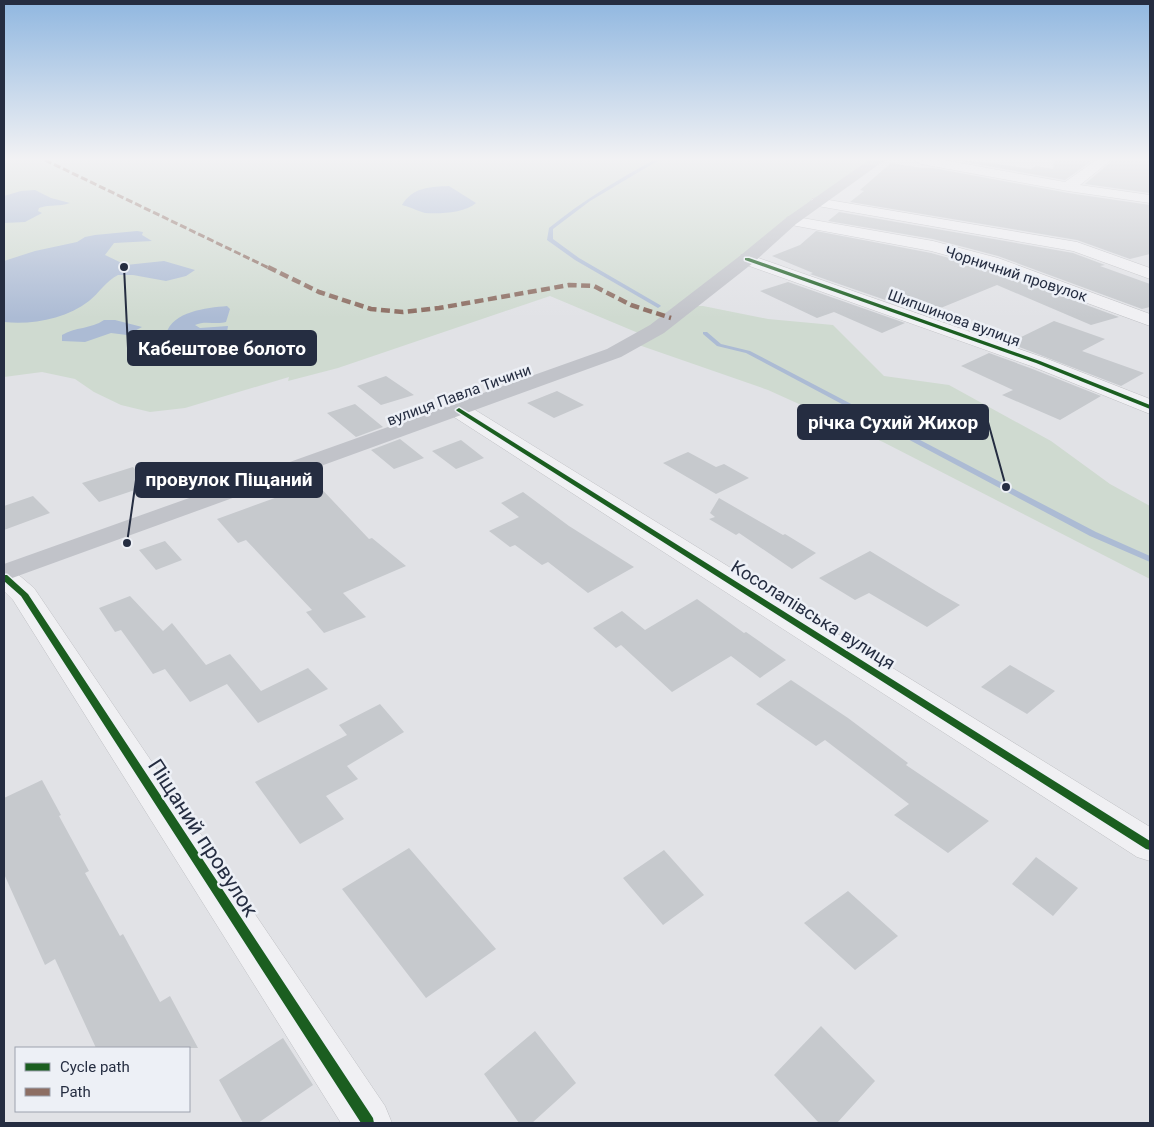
<svg xmlns="http://www.w3.org/2000/svg" width="1154" height="1127" font-family="Roboto,sans-serif">
	<rect width="100%" height="100%" fill="#e1e2e6"/>
	<path fill="#cfdad0" d="M 4,160 L 878,160 L 800,214 L 693,306 L 703,306 L 768,319 L 833,325 L 884,376 L 949,385 L 1051,441 L 1110,484 L 1150,506 L 1150,579 L 883,442 L 768,390 L 633,343 L 643,335 L 550,296 L 338,368 L 288,381 L 289,377 L 185,408 L 150,412 L 121,405 L 94,392 L 75,379 L 42,372 L 4,377 Z"/>
	<path fill="#acbbd4" d="M 449,186 L 476,203 C 465,213 440,214 425,213 C 418,211 410,207 402,205 C 413,187 430,187 449,186 Z
		M 35,190 L 51,198 L 70,203 C 58,207 51,204 39,208 L 38,211 L 42,213 L 25,222 L 4,223 L 4,196 L 21,191 Z
		M 137,231 L 143,232 L 142,235 L 152,241 L 114,243 L 105,255 L 126,265 L 164,261 L 195,270 L 186,276 L 166,281 L 133,275 L 118,275 C 106,281 99,293 89,301 C 66,319 32,325 4,322 L 4,261 L 35,251 L 77,242 L 85,237 L 95,235 Z
		M 227,306 L 230,309 L 226,322 C 216,325 205,320 195,325 L 200,328 L 228,326 L 227,332 L 200,337 L 166,334 C 173,311 206,308 227,306 Z
		M 104,320 L 115,320 L 142,327 L 127,335 L 111,333 L 85,342 L 62,341 L 62,335 C 75,327 91,329 104,320 Z"/>
	<g fill="none" stroke-linecap="round" stroke-linejoin="round">
		<path fill="#acbbd4" fill-rule="evenodd" d="M 654,160 L 659,160 L 590,201 L 553,229 L 553,239 L 579,258 L 660,305 L 661,306 L 658,308 L 575,260 L 547,240 L 549,228 C 582,201 617,180 654,160 Z
			M 703,332 L 707,332 L 721,344 L 750,351 L 1096,532 L 1150,556 L 1150,562 L 1090,536 L 746,353 L 717,346 L 703,334 Z"/>
	</g>
	<path fill="#c6c9cd" d="M 954,160 L 984,162 L 1031,169 L 1036,166 L 1053,169 L 1054,160 L 1093,160 L 1065,180 Z
		M 1113,160 L 1150,160 L 1150,193 L 1085,184 Z
		M 891,163 L 922,168 L 933,168 L 1068,193 L 1150,205 L 1150,254 L 1130,259 L 1077,240 L 850,202 L 864,191 L 860,190 Z
		M 839,212 L 1073,253 L 1105,265 L 1100,266 L 1150,284 L 1150,307 L 1142,309 L 998,256 L 933,239 L 828,221 Z
		M 816,231 L 931,253 L 985,268 L 1119,317 L 1091,325 L 997,285 L 926,314 L 810,274 L 813,273 L 772,256 L 800,245 Z
		M 788,282 L 905,323 L 882,333 L 834,312 L 817,318 L 760,291 Z
		M 1054,321 L 1105,339 L 1082,351 L 1144,373 L 1121,386 L 1009,343 Z
		M 989,353 L 1030,368 L 1101,396 L 1060,420 L 1002,395 L 1013,390 L 961,366 Z
		M 386,376 L 414,395 L 381,405 L 357,386 Z
		M 557,391 L 584,405 L 554,418 L 527,403 Z
		M 355,404 L 383,427 L 356,437 L 327,413 Z
		M 400,439 L 424,458 L 394,469 L 371,450 Z
		M 461,440 L 484,458 L 456,469 L 432,451 Z
		M 688,452 L 716,467 L 724,464 L 749,478 L 716,494 L 663,463 Z
		M 133,467 L 150,485 L 99,502 L 82,483 Z
		M 314,481 L 369,539 L 372,538 L 406,566 L 343,593 L 366,617 L 324,633 L 306,612 L 312,610 L 246,540 L 238,543 L 217,519 L 283,495 L 281,492 Z
		M 523,492 L 569,526 L 634,567 L 588,593 L 548,562 L 542,565 L 515,545 L 510,547 L 489,531 L 519,517 L 501,503 Z
		M 33,496 L 50,513 L 4,530 L 4,506 Z
		M 719,498 L 783,535 L 785,534 L 816,553 L 792,569 L 739,533 L 736,535 L 709,519 L 715,517 L 710,513 Z
		M 165,541 L 182,560 L 156,570 L 139,550 Z
		M 870,551 L 939,593 L 960,605 L 927,627 L 869,593 L 855,600 L 819,578 Z
		M 130,596 L 163,631 L 172,623 L 206,665 L 230,654 L 261,691 L 308,668 L 328,689 L 258,723 L 227,684 L 190,702 L 165,669 L 153,674 L 121,630 L 115,632 L 99,608 Z
		M 697,599 L 744,633 L 746,632 L 786,660 L 760,678 L 731,656 L 672,692 L 621,645 L 616,648 L 593,628 L 622,611 L 645,630 Z
		M 1010,665 L 1055,691 L 1027,714 L 981,687 Z
		M 791,680 L 848,718 L 908,763 L 906,765 L 989,821 L 948,853 L 894,815 L 909,804 L 825,740 L 816,746 L 756,704 Z
		M 380,704 L 404,732 L 347,766 L 358,779 L 326,796 L 344,819 L 300,844 L 255,782 L 347,735 L 339,725 Z
		M 42,780 L 61,815 L 59,816 L 89,871 L 85,873 L 120,936 L 123,934 L 160,1002 L 170,996 L 198,1048 L 96,1048 L 55,959 L 45,965 L 4,874 L 4,798 Z
		M 409,848 L 496,949 L 426,998 L 342,889 Z
		M 664,850 L 704,895 L 663,925 L 623,878 Z
		M 1036,857 L 1078,888 L 1053,916 L 1012,884 Z
		M 848,891 L 898,936 L 855,970 L 804,923 Z
		M 821,1026 L 875,1081 L 837,1123 L 819,1123 L 774,1075 Z
		M 535,1031 L 576,1083 L 532,1123 L 519,1123 L 484,1074 Z
		M 283,1038 L 313,1085 L 258,1123 L 243,1123 L 219,1080 Z"/>
	<g fill="none" stroke-linecap="round" stroke-linejoin="round">
		<defs>
			<path id="street" d="M 914,160 L 943,160 L 1065,182 L 1096,160 L 1111,160 L 1080,185 L 1150,195 L 1150,203 L 1068,191 L 921,164 Z
				M 817,198 L 1077,242 L 1150,268 L 1150,279 L 1073,251 L 812,205 L 810,202 L 812,199 Z
				M 791,216 L 933,241 L 998,258 L 1150,314 L 1150,326 L 986,266 L 931,251 L 786,224 L 783,221 L 786,218 Z
				M 747,254 L 1045,358 L 1150,399 L 1150,414 L 1031,366 L 741,263 L 739,259 L 741,255 Z
				M 459,403 L 467,405 L 1150,827 L 1150,861 L 1137,857 L 451,415 L 448,410 L 451,405 Z
				M 4,569 L 14,571 L 34,588 L 385,1106 L 392,1123 L 341,1123 L 13,600 L 4,591 Z"/>
		</defs>
		<use href="#street" stroke="#bfc0c4" stroke-width="1"/>
		<use href="#street" fill="#f0f0f3" fill-rule="evenodd"/>
		<path fill="#c1c3c9" fill-rule="evenodd" d="M 869,160 L 885,160 L 796,224 L 753,263 L 664,333 L 621,357 L 4,581 L 4,564 L 607,349 L 650,325 L 741,255 L 786,218 Z"/>
		<path stroke="#8d6e63" stroke-width="3" stroke-dasharray="7 3" stroke-linecap="butt" d="M 45,160 L 271,269"/>
		<path stroke="#8d6e63" stroke-width="4.5" stroke-dasharray="9 4.5" stroke-linecap="butt" d="M 268,267 L 319,292 L 371,309 L 403,312 L 439,308 L 569,285 L 594,286 L 631,305 L 671,318"/>
		<defs>
			<path id="cycleway" d="M 745,258 L 749,258 L 1040,361 L 1150,405 L 1150,409 L 1036,363 L 745,260 Z
				M 459,408 L 1150,841 L 1150,850 L 1146,849 L 457,411 L 456,410 Z
				M 4,575 L 7,575 L 28,594 L 373,1118 L 374,1123 L 361,1123 L 21,596 L 4,581 Z"/>
		</defs>
		<use href="#cycleway" stroke="#edf0f6" stroke-width="3"/>
		<use href="#cycleway" fill="#1b5e20" fill-rule="evenodd"/>
	</g>
	<linearGradient id="sky" x2="0" y2="1"><stop stop-color="#90b7e0"/><stop offset="0.5" stop-color="#f2f2f4"/><stop offset="1" stop-color="#f2f2f4" stop-opacity="0"/></linearGradient>
	<rect width="1154" height="318" fill="url(#sky)"/>
	<g text-anchor="middle" stroke-width="5" stroke-linejoin="round" paint-order="stroke">
		<g font-size="15" fill="#252d41" stroke="#edf0f6">
			<text transform="translate(1016 274) rotate(18)" y="5">Чорничний провулок</text>
			<text transform="translate(954 318) rotate(20)" y="5">Шипшинова вулиця</text>
			<text transform="translate(459 395) rotate(-20)" y="5">вулиця Павла Тичини</text>
		</g>
		<g font-size="18" fill="#252d41" stroke="#edf0f6">
			<text transform="translate(813 615) rotate(32)" y="6">Косолапівська вулиця</text>
		</g>
		<g font-size="21" fill="#252d41" stroke="#edf0f6">
			<text transform="translate(203 838) rotate(57)" y="7">Піщаний провулок</text>
		</g>
	</g>
	<path fill="none" stroke="#252d41" stroke-width="2" d="M124 267L128 348M1006 487L988 422M127 543L136 480"/>
	<g fill="#252d41" stroke="#edf0f6" stroke-width="2">
		<circle cx="124" cy="267" r="5"/>
		<circle cx="1006" cy="487" r="5"/>
		<circle cx="127" cy="543" r="5"/>
	</g>
	<g fill="#252d41" stroke="#252d41" stroke-width="2">
		<rect x="128" y="331" width="188" height="34" rx="5"/>
		<rect x="798" y="405" width="190" height="34" rx="5"/>
		<rect x="136" y="463" width="186" height="34" rx="5"/>
	</g>
	<g font-size="19" text-anchor="middle" font-weight="bold" fill="#fff">
		<text x="222" y="355">Кабештове болото</text>
		<text x="893" y="429">річка Сухий Жихор</text>
		<text x="229" y="486">провулок Піщаний</text>
	</g>
	<rect width="1154" height="1127" fill="none" stroke="#252d41" stroke-width="10"/>
	<rect x="15" y="1047" width="175" height="65" fill="#edf0f6" stroke="#9da2ae"/>
	<rect x="25" y="1063" width="25" height="8" fill="#1b5e20" stroke="#9da2ae"/>
	<text x="60" y="1072" font-size="15" fill="#252d41">Cycle path</text>
	<rect x="25" y="1088" width="25" height="8" fill="#8d6e63" stroke="#9da2ae"/>
	<text x="60" y="1097" font-size="15" fill="#252d41">Path</text>
</svg>
